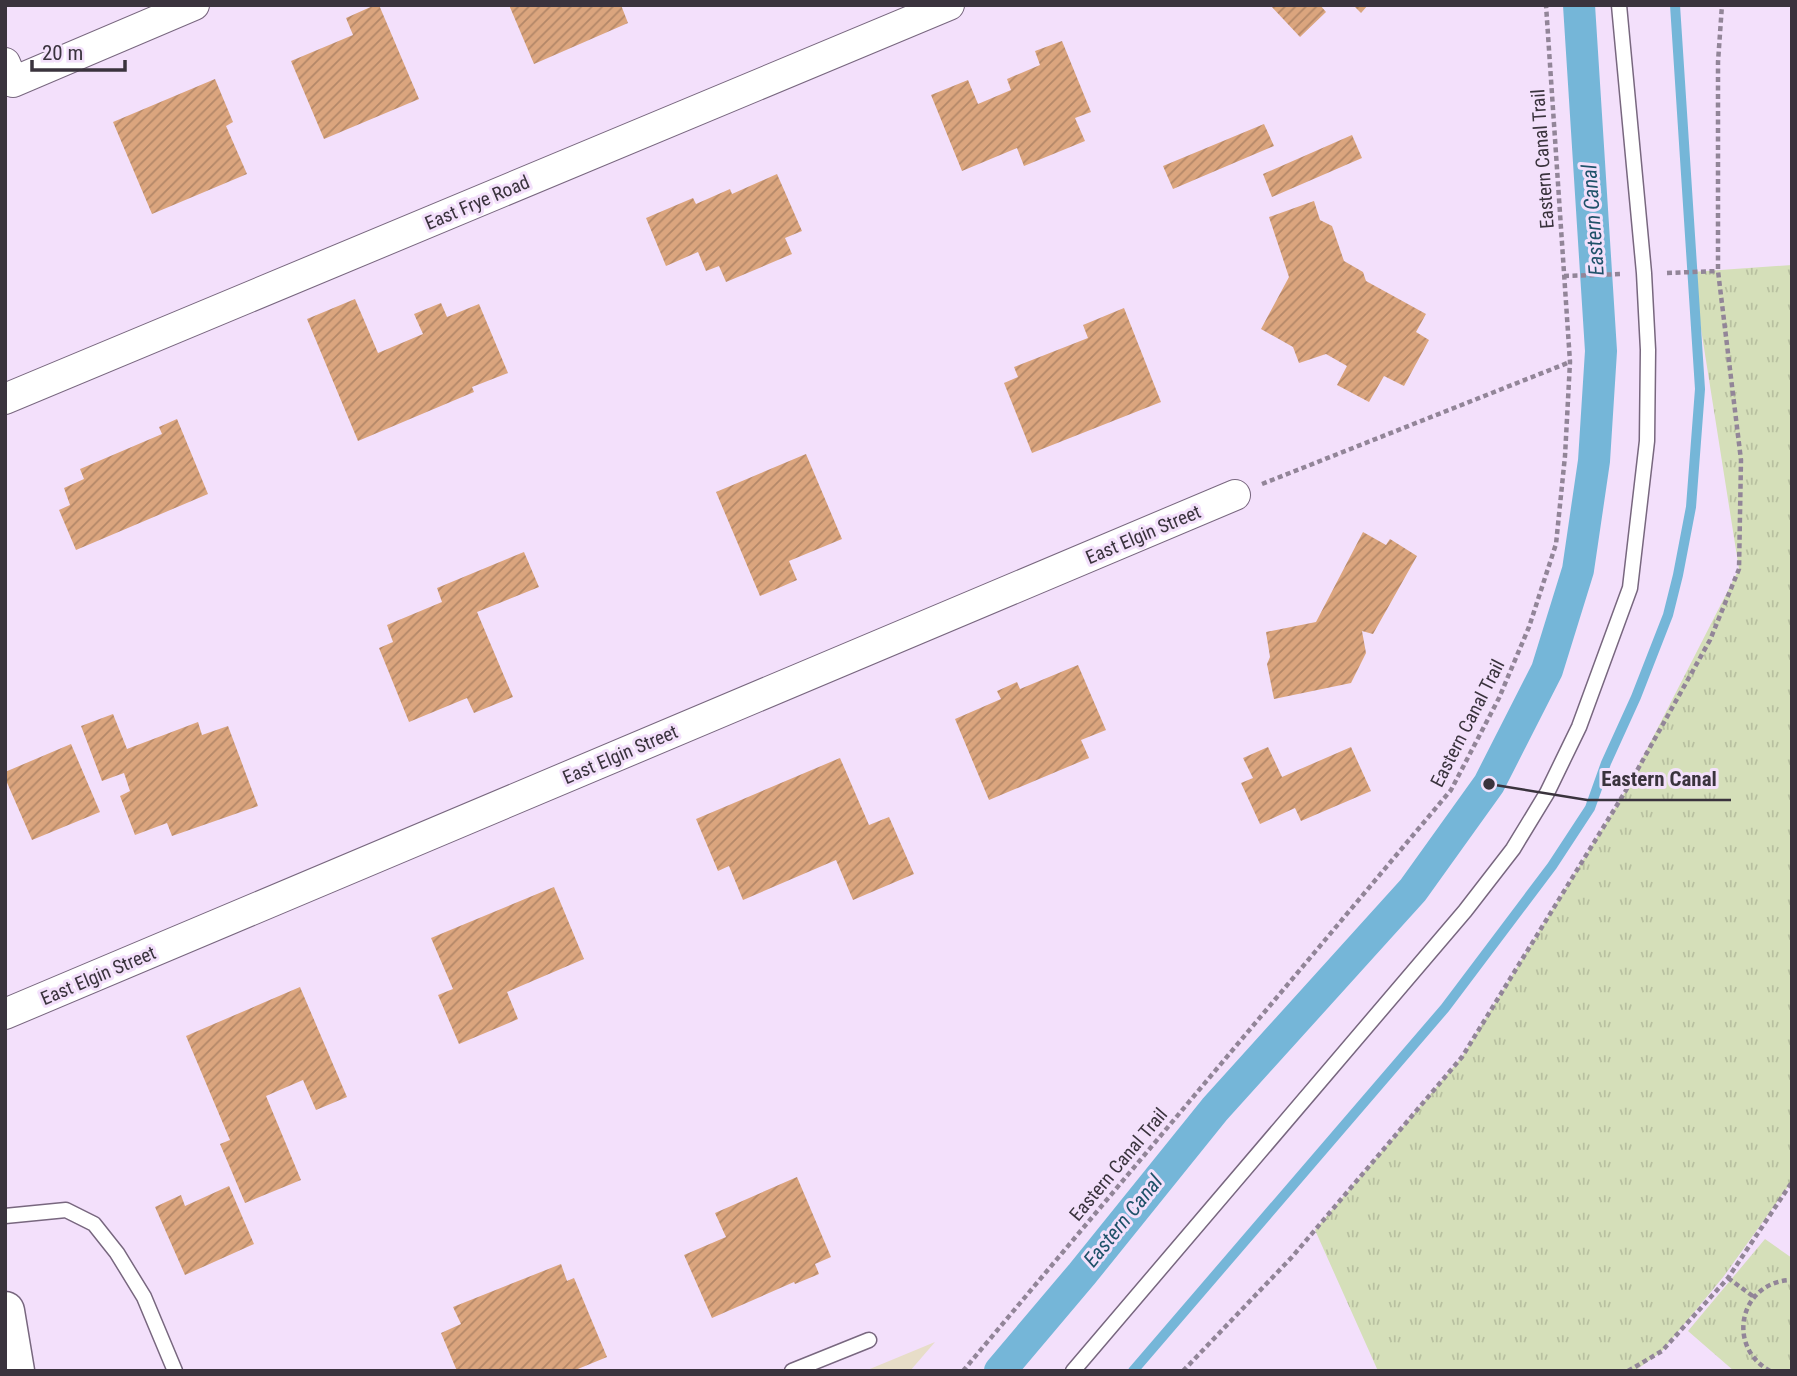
<svg xmlns="http://www.w3.org/2000/svg" width="1797" height="1376" font-family="'Roboto Condensed',sans-serif">
	<defs>
		<pattern id="grass-tufts" width="24" height="20" patternUnits="userSpaceOnUse" patternTransform="scale(1.75)"><rect width="24" height="20" fill="#d5dfb9"/><path d="M3 7l-1-3M5 7V3M7 7l1-3M15 17l-1-3M17 17v-4M19 17l1-3" fill="none" stroke="#b8c0a0"/></pattern>
		<pattern id="building-hatch" width="6" height="6" patternUnits="userSpaceOnUse" patternTransform="scale(1.75)"><rect width="6" height="6" fill="#dba57e"/><path d="M-1 1l2-2M0 6l6-6M5 7l2-2" fill="none" stroke="#b38768"/></pattern>
	</defs>
	<rect width="100%" height="100%" fill="#f3e0fb"/>
	<path fill="#e7ddc8" d="M 935,1342 L 910,1371 L 865,1371 Z"/>
	<path fill="url(#grass-tufts)" d="M 1792,265 L 1792,1181 L 1724,1276 L 1662,1351 L 1635,1371 L 1378,1371 L 1315,1230 L 1462,1057 L 1625,792 L 1739,569 L 1692,272 Z
		M 1765,1239 L 1792,1258 L 1792,1371 L 1734,1371 L 1688,1331 Z"/>
	<g fill="none" stroke-linecap="round" stroke-linejoin="round">
		<path stroke="#75b6d8" stroke-width="10" d="M 1133,1371 L 1445,1008 L 1552,866 L 1590,808 L 1606,763 L 1636,697 L 1668,615 L 1678,575 L 1691,507 L 1700,389 L 1675,5"/>
		<path stroke="#75b6d8" stroke-width="32" d="M 1000,1371 L 1082,1274 L 1215,1109 L 1413,890 L 1489,784 L 1547,670 L 1578,570 L 1594,461 L 1601,351 L 1579,5"/>
	</g>
	<path fill="url(#building-hatch)" d="M 375,5 L 379,5 L 419,99 L 324,139 L 291,61 L 353,35 L 346,18 Z
		M 509,5 L 621,5 L 628,23 L 534,64 Z
		M 1270,5 L 1320,5 L 1326,12 L 1300,37 Z
		M 1353,5 L 1368,5 L 1361,13 Z
		M 1062,41 L 1091,112 L 1075,118 L 1085,141 L 1024,166 L 1017,148 L 962,171 L 931,95 L 968,80 L 978,104 L 1011,90 L 1007,79 L 1040,65 L 1035,51 Z
		M 215,79 L 233,122 L 226,126 L 247,174 L 152,214 L 113,122 Z
		M 1264,124 L 1274,146 L 1173,189 L 1163,166 Z
		M 1352,135 L 1362,158 L 1272,197 L 1263,174 Z
		M 777,174 L 802,231 L 785,238 L 792,254 L 726,282 L 719,266 L 706,271 L 698,252 L 666,266 L 646,218 L 693,198 L 696,204 L 730,189 L 732,194 Z
		M 1314,201 L 1320,220 L 1332,226 L 1344,261 L 1363,272 L 1366,281 L 1426,314 L 1416,332 L 1429,340 L 1404,386 L 1384,376 L 1369,402 L 1337,385 L 1347,366 L 1326,354 L 1299,363 L 1293,347 L 1261,329 L 1289,277 L 1269,217 Z
		M 355,299 L 378,353 L 423,334 L 414,314 L 441,303 L 447,317 L 479,304 L 508,373 L 472,387 L 474,392 L 358,441 L 307,319 Z
		M 1124,308 L 1161,402 L 1032,453 L 1004,383 L 1018,377 L 1014,367 L 1088,338 L 1083,325 Z
		M 177,419 L 208,494 L 76,550 L 59,510 L 70,505 L 64,488 L 84,479 L 80,469 L 162,434 L 159,427 Z
		M 806,454 L 842,539 L 789,561 L 797,580 L 760,596 L 716,492 Z
		M 1363,532 L 1386,545 L 1390,539 L 1417,556 L 1373,634 L 1362,631 L 1366,653 L 1351,683 L 1274,699 L 1267,664 L 1270,657 L 1266,632 L 1316,622 Z
		M 524,552 L 539,587 L 477,612 L 513,697 L 474,713 L 467,698 L 409,722 L 379,648 L 393,642 L 387,625 L 442,602 L 437,588 Z
		M 1078,665 L 1106,730 L 1081,740 L 1089,758 L 989,800 L 955,719 L 1001,699 L 997,691 L 1017,682 L 1020,689 Z
		M 113,714 L 127,749 L 198,722 L 202,735 L 228,726 L 258,806 L 172,836 L 167,823 L 135,835 L 120,796 L 130,791 L 124,773 L 102,781 L 81,726 Z
		M 71,744 L 100,812 L 32,840 L 5,778 L 5,772 Z
		M 1268,747 L 1282,777 L 1351,747 L 1371,791 L 1301,821 L 1295,808 L 1260,824 L 1241,783 L 1253,778 L 1243,758 Z
		M 840,758 L 869,825 L 889,817 L 914,874 L 853,900 L 836,860 L 743,900 L 729,866 L 718,871 L 696,819 Z
		M 554,887 L 584,959 L 507,992 L 518,1019 L 459,1044 L 438,995 L 453,989 L 431,938 Z
		M 300,987 L 347,1097 L 316,1110 L 303,1080 L 266,1096 L 301,1180 L 245,1203 L 220,1144 L 230,1140 L 186,1036 Z
		M 797,1177 L 831,1257 L 815,1264 L 819,1274 L 795,1284 L 794,1282 L 712,1318 L 684,1255 L 726,1237 L 715,1213 Z
		M 229,1186 L 254,1244 L 185,1275 L 155,1207 L 181,1195 L 185,1206 Z
		M 561,1264 L 567,1281 L 574,1278 L 607,1357 L 573,1371 L 457,1371 L 441,1333 L 461,1324 L 453,1307 Z"/>
	<g fill="none" stroke-linecap="round" stroke-linejoin="round">
		<defs>
			<path id="lane" d="M 5,1216 L 66,1210 L 94,1224 L 117,1253 L 144,1297 L 175,1371
				M 792,1371 L 869,1340
				M 1073,1371 L 1465,911 L 1513,849 L 1547,793 L 1579,727 L 1630,588 L 1647,441 L 1648,350 L 1644,273 L 1619,5"/>
			<path id="street" d="M 5,63 L 13,82 L 194,5
				M 5,399 L 949,5
				M 5,1014 L 1235,495"/>
			<path id="secondary" d="M 5,1311 L 15,1371"/>
		</defs>
		<use href="#lane" stroke="#78677f" stroke-width="17"/>
		<use href="#street" stroke="#78677f" stroke-width="32"/>
		<use href="#secondary" stroke="#78677f" stroke-width="41"/>
		<path stroke="#928598" stroke-width="4.5" stroke-dasharray="5 3.5" stroke-linecap="butt" d="M 1667,273 L 1718,271
			M 1564,276 L 1623,274
			M 1262,484 L 1570,362
			M 1728,1278 L 1754,1297
			M 963,1371 L 1451,790 L 1499,698 L 1529,627 L 1556,544 L 1565,456 L 1570,362 L 1546,5
			M 1183,1371 L 1292,1257 L 1462,1057 L 1625,792 L 1710,640 L 1739,569 L 1741,460 L 1718,271 L 1718,62 L 1722,5
			M 1628,1371 L 1662,1351 L 1728,1278 L 1792,1182
			M 1770,1371 C 1725,1346 1740,1281 1792,1280"/>
		<use href="#lane" stroke="#fff" stroke-width="14"/>
		<use href="#street" stroke="#fff" stroke-width="30"/>
		<use href="#secondary" stroke="#fff" stroke-width="38"/>
	</g>
	<g text-anchor="middle" stroke-width="6" stroke-linejoin="round" paint-order="stroke">
		<g font-size="19" fill="#3a333d" stroke="#f3e0fb">
			<text transform="translate(1542 159) rotate(-94)" y="7">Eastern Canal Trail</text>
			<text transform="translate(477 202) rotate(-23)" y="7">East Frye Road</text>
			<text transform="translate(1143 534) rotate(-23)" y="7">East Elgin Street</text>
			<text transform="translate(1467 723) rotate(-63)" y="7">Eastern Canal Trail</text>
			<text transform="translate(620 754) rotate(-23)" y="7">East Elgin Street</text>
			<text transform="translate(98 975) rotate(-23)" y="7">East Elgin Street</text>
			<text transform="translate(1118 1164) rotate(-50)" y="7">Eastern Canal Trail</text>
		</g>
		<g font-size="21" font-style="italic" fill="#1e5169" stroke="#f3e0fb">
			<text transform="translate(1593 220) rotate(-94)" y="7">Eastern Canal</text>
			<text transform="translate(1123 1221) rotate(-51)" y="7">Eastern Canal</text>
		</g>
	</g>
	<path fill="none" stroke="#3a333d" stroke-width="2.5" d="M1489 784L1587 800H1731"/>
	<circle fill="#3a333d" stroke="#f3e0fb" stroke-width="2.5" cx="1489" cy="784" r="7"/>
	<g font-size="21" text-anchor="middle" font-weight="bold" fill="#3a333d" stroke="#f3e0fb" stroke-width="6" stroke-linejoin="round" paint-order="stroke">
		<text x="1659" y="786">Eastern Canal</text>
	</g>
	<rect width="1797" height="1376" fill="none" stroke="#3a333d" stroke-width="14"/>
	<path d="M32 60v10h93v-10" fill="none" stroke="#3a333d" stroke-width="3.5"/>
	<text x="42" y="60" font-size="21" fill="#3a333d" stroke="#f3e0fb" stroke-width="5" paint-order="stroke">20 m</text>
</svg>
